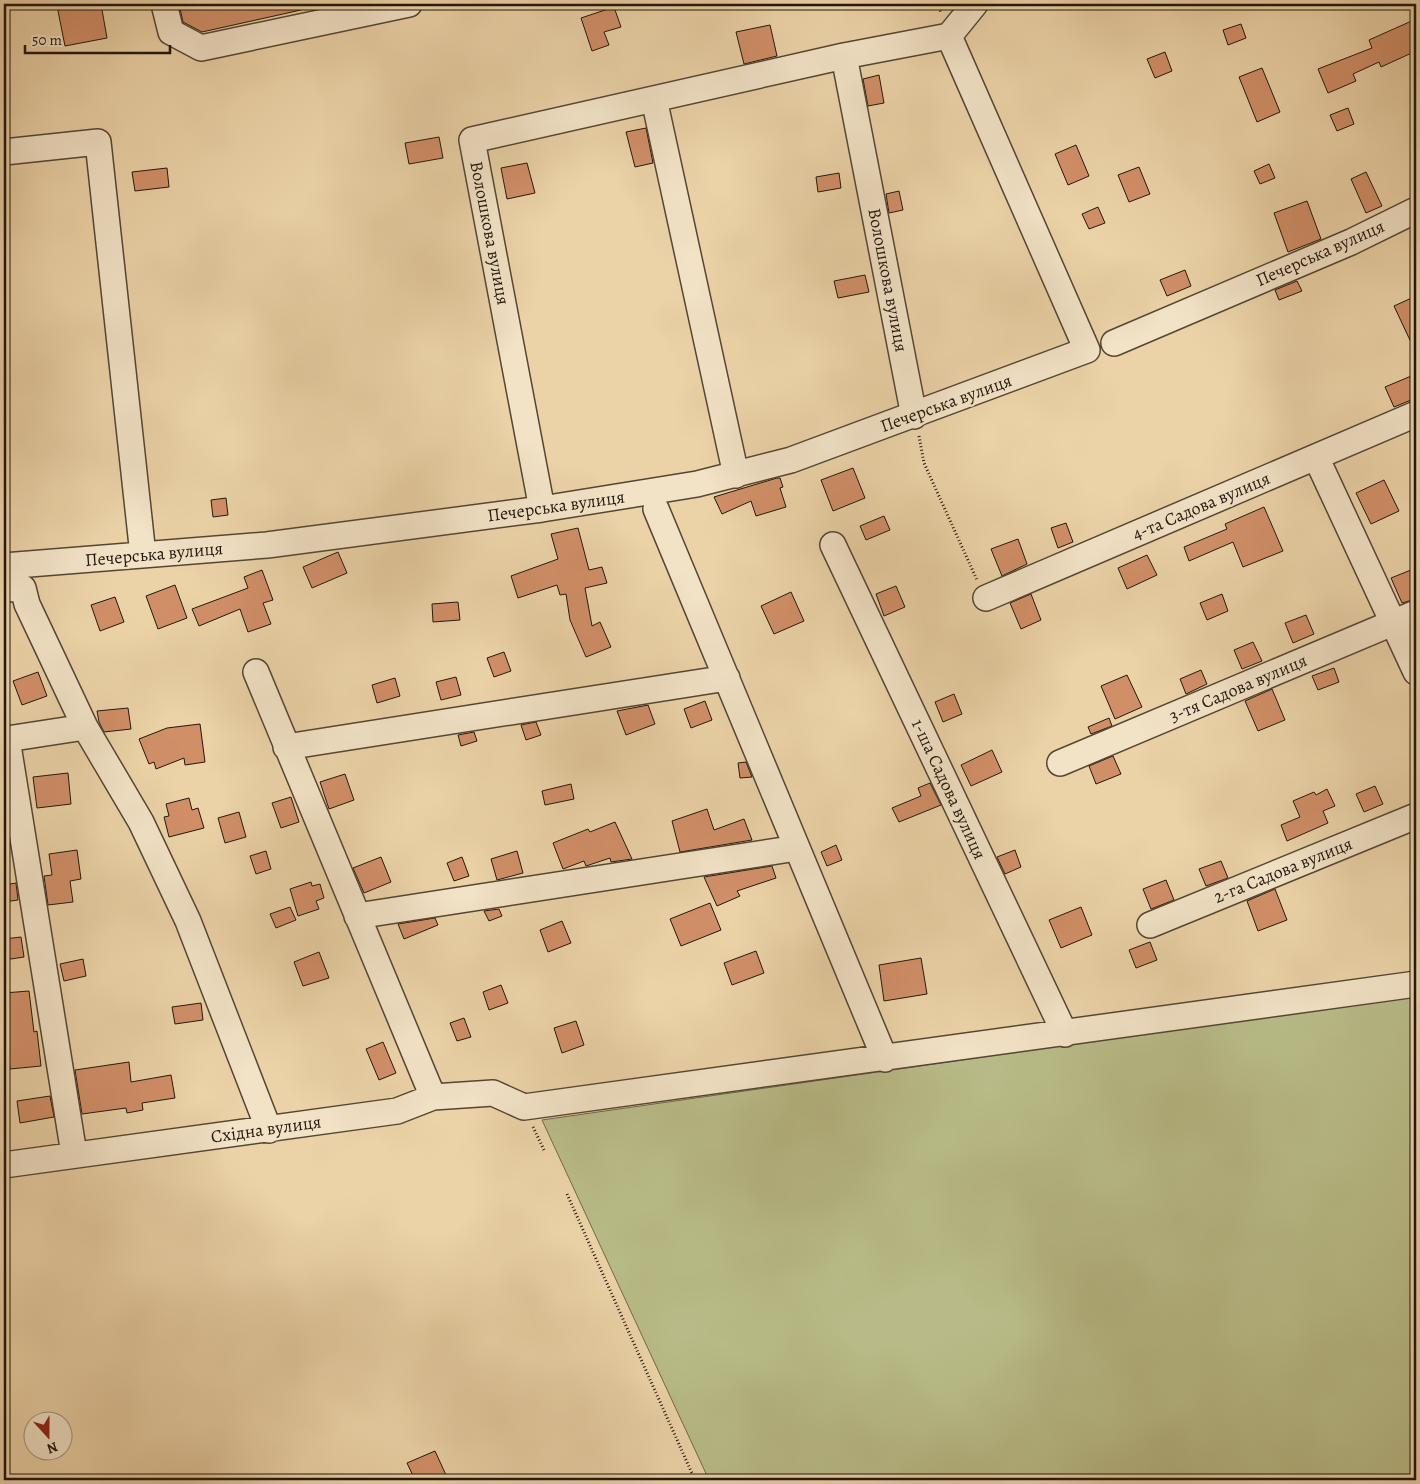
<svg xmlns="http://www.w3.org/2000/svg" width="1420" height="1484" font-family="Alegreya,serif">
	<rect width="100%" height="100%" fill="#ebd2a7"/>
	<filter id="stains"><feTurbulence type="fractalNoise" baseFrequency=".004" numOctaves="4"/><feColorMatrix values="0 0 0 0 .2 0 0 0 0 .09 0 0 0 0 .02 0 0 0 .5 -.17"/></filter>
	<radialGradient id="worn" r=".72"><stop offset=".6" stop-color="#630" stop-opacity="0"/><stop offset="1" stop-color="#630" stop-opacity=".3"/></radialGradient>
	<path fill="#b8bb87" stroke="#6d694a" d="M 1416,995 L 1416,1480 L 709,1480 L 542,1120 Z"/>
	<path fill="#d18f68" stroke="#22170e" d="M 68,4 L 101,4 L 107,38 L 65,46 L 57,6 Z
		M 179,4 L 301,4 L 301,10 L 202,32 L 183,22 Z
		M 614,7 L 621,27 L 604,32 L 609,45 L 592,51 L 581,18 Z
		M 1416,19 L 1416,51 L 1381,67 L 1379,62 L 1353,74 L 1356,81 L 1328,93 L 1318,69 L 1372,48 L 1369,40 Z
		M 1241,24 L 1246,38 L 1228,45 L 1223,30 Z
		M 770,25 L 777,56 L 744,64 L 736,32 Z
		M 1165,52 L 1172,71 L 1155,78 L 1147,59 Z
		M 1262,68 L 1280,112 L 1257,122 L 1239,77 Z
		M 879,75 L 884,103 L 868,106 L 863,79 Z
		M 1348,108 L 1354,124 L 1337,131 L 1330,115 Z
		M 646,128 L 653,163 L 635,167 L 626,132 Z
		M 439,137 L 443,158 L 409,164 L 405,143 Z
		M 1076,145 L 1089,176 L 1068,185 L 1055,154 Z
		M 527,163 L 535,193 L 507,199 L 501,168 Z
		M 1269,164 L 1275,178 L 1260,184 L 1254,171 Z
		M 1139,167 L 1150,194 L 1129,202 L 1118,175 Z
		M 167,168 L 169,187 L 135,191 L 132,172 Z
		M 1366,172 L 1382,206 L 1366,213 L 1351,179 Z
		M 839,173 L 841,188 L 818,192 L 816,177 Z
		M 899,191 L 903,210 L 889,213 L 886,194 Z
		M 1307,201 L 1321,239 L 1288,252 L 1274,213 Z
		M 1098,207 L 1105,223 L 1089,229 L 1082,214 Z
		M 1185,270 L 1191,286 L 1167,296 L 1160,280 Z
		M 865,275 L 869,292 L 838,298 L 834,281 Z
		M 1297,281 L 1302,291 L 1279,300 L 1275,290 Z
		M 1416,296 L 1416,353 L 1394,306 Z
		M 1416,374 L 1416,398 L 1394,407 L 1385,387 Z
		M 853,468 L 865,498 L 833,511 L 821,480 Z
		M 777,478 L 780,478 L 783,487 L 780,488 L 786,507 L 756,516 L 751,501 L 722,514 L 714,497 Z
		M 1384,480 L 1399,511 L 1371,524 L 1356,493 Z
		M 226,498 L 228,515 L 213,517 L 211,500 Z
		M 1264,507 L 1283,551 L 1243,567 L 1233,542 L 1189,561 L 1184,547 L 1227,529 L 1225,524 Z
		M 884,516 L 890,530 L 866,540 L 860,526 Z
		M 1066,523 L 1073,542 L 1058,548 L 1051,528 Z
		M 578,528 L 589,570 L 602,567 L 607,583 L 585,588 L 592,626 L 600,622 L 611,647 L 586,657 L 570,620 L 566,594 L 560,595 L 557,585 L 518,598 L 511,576 L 558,559 L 551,534 Z
		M 1018,539 L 1027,564 L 1002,576 L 991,549 Z
		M 338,552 L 347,573 L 312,588 L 303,567 Z
		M 1147,555 L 1157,575 L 1127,589 L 1118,568 Z
		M 1416,568 L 1416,599 L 1402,603 L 1391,578 Z
		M 262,570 L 273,600 L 263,603 L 271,624 L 248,632 L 240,609 L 199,626 L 192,609 L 248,588 L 244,577 Z
		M 175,585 L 187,618 L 158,629 L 146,596 Z
		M 896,586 L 905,607 L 884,616 L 876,594 Z
		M 791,592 L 804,621 L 774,634 L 761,606 Z
		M 1031,594 L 1041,620 L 1021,629 L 1010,603 Z
		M 1222,594 L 1228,611 L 1207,620 L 1200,603 Z
		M 115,597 L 124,622 L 100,631 L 91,605 Z
		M 458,602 L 460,620 L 433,622 L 432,604 Z
		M 1306,615 L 1314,634 L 1293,643 L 1285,623 Z
		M 1253,642 L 1262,661 L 1242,669 L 1234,650 Z
		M 504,652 L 511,671 L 494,677 L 487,658 Z
		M 1334,668 L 1339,682 L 1318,690 L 1312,676 Z
		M 1201,670 L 1207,684 L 1186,694 L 1180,679 Z
		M 38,672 L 47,696 L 22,705 L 13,681 Z
		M 1127,675 L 1142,707 L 1115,719 L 1101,686 Z
		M 456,677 L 461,695 L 441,700 L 436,682 Z
		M 395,678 L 400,696 L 377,703 L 372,685 Z
		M 1272,689 L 1285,720 L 1258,731 L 1245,701 Z
		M 954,694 L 962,714 L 943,722 L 935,702 Z
		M 705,701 L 712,720 L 691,728 L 684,709 Z
		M 648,705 L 655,724 L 626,735 L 617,711 Z
		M 128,708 L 131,729 L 104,732 L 99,722 L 97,711 Z
		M 1109,718 L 1112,726 L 1091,734 L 1088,727 Z
		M 536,722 L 541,735 L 526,740 L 521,725 Z
		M 200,724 L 205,762 L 185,765 L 184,758 L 156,769 L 154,762 L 149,764 L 139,739 L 167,728 Z
		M 474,732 L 477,741 L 461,746 L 458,735 Z
		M 992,750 L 1002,772 L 971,786 L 961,765 Z
		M 1113,756 L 1121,774 L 1096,784 L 1089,766 Z
		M 746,762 L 752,777 L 740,778 L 738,763 Z
		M 68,773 L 71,804 L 37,808 L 33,777 Z
		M 345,774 L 354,800 L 329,809 L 320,782 Z
		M 930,783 L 941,805 L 899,822 L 892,808 L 921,796 L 918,788 Z
		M 571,784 L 574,799 L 545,805 L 542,791 Z
		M 1375,786 L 1383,804 L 1364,812 L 1356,794 Z
		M 1327,789 L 1335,806 L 1323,811 L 1328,823 L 1287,841 L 1281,825 L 1300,817 L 1293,801 L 1314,792 L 1316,795 Z
		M 291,797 L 299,822 L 281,828 L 272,803 Z
		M 189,798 L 192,810 L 198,808 L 204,828 L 169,837 L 164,817 L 169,816 L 166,804 Z
		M 707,809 L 714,830 L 744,819 L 752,840 L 680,852 L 672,821 Z
		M 239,812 L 246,837 L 225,843 L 218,818 Z
		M 615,822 L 632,859 L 611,862 L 610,858 L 586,866 L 584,861 L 563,869 L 553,843 L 588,829 L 590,832 Z
		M 836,845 L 842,860 L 827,866 L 821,852 Z
		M 77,850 L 81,879 L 70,881 L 73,902 L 48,905 L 44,876 L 52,875 L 49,854 Z
		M 1015,850 L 1021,867 L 1005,874 L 997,857 Z
		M 266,851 L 271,869 L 256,874 L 250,856 Z
		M 517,851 L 523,873 L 497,880 L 491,859 Z
		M 381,857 L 391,882 L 364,893 L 353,868 Z
		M 462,857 L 469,876 L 454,881 L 447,863 Z
		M 1221,861 L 1228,878 L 1206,886 L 1199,869 Z
		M 772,866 L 776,878 L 737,891 L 740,896 L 717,906 L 704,877 Z
		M 1166,880 L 1174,900 L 1151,909 L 1143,889 Z
		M 311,882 L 312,886 L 320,884 L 324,898 L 316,901 L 319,909 L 298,916 L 290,889 Z
		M 16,883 L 18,900 L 4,902 L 4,885 Z
		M 1275,889 L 1287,920 L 1258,931 L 1247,901 Z
		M 710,903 L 721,930 L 681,946 L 670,919 Z
		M 290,907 L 296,920 L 276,928 L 270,914 Z
		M 1081,907 L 1092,935 L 1061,948 L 1049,920 Z
		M 499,909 L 502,916 L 489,921 L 484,911 Z
		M 435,918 L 438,925 L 404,939 L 398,924 Z
		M 562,921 L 571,943 L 548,952 L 540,930 Z
		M 21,937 L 24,957 L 4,960 L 4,939 Z
		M 1150,942 L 1157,960 L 1136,968 L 1129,950 Z
		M 756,951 L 764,973 L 732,985 L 724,963 Z
		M 319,952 L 329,978 L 303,986 L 294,962 Z
		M 921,958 L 927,994 L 884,1001 L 879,965 Z
		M 83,959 L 86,976 L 64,981 L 60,964 Z
		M 501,985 L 508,1003 L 489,1010 L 483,992 Z
		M 29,991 L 34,1032 L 37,1031 L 41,1066 L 10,1069 L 4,1017 L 4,993 Z
		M 201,1003 L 203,1020 L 175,1024 L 172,1007 Z
		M 464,1018 L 471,1037 L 457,1041 L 450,1023 Z
		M 576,1021 L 584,1045 L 562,1053 L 554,1028 Z
		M 383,1042 L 396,1073 L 379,1080 L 366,1049 Z
		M 129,1062 L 131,1082 L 171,1075 L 175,1098 L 142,1103 L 143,1110 L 127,1113 L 126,1108 L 82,1114 L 75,1070 Z
		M 50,1096 L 54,1117 L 20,1123 L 17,1101 Z
		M 435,1451 L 446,1475 L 436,1480 L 415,1480 L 407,1463 Z"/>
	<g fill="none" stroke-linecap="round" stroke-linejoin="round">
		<defs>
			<path id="minor" d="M 164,4 L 171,32 L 201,48 L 409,4
				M 844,56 L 914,416
				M 654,99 L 736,475
				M 4,152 L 98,142 L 143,555
				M 1114,343 L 1351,242 L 1416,210
				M 1316,457 L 1416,672
				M 542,509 L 472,140 L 844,56 L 949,36 L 975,4
				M 656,509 L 885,1059
				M 833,545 L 1065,1034
				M 4,566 L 267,545 L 542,509 L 697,484 L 791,460 L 1087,350 L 949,36
				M 4,589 L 23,588 L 27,604 L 85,727 L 141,822 L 188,921 L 269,1130
				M 986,598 L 1416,414
				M 256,672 L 433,1097
				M 286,747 L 727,678
				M 1060,763 L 1416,613
				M 357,916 L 797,848
				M 1150,925 L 1416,816
				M 74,1154 L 7,739 L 85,727
				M 4,1165 L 397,1111 L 433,1097 L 493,1093 L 524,1107 L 1416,984"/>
		</defs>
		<use href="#minor" stroke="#544634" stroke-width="28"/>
		<path stroke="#22170e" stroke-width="3" stroke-dasharray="1 2.5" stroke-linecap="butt" d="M 938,4 L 941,13
			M 919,436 L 924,463 L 977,580
			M 533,1127 L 545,1152
			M 567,1194 L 695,1480"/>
		<use href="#minor" stroke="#f2e2c6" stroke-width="25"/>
	</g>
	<g text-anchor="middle" stroke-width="4.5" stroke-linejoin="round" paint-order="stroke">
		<g font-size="18" fill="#22170e" stroke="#f2e2c6">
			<text transform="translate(490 233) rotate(79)" y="6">Волошкова вулиця</text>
			<text transform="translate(1320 253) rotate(-24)" y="6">Печерська вулиця</text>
			<text transform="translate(888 280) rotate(79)" y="6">Волошкова вулиця</text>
			<text transform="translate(946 403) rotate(-20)" y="6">Печерська вулиця</text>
			<text transform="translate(556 506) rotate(-8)" y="6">Печерська вулиця</text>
			<text transform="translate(1201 506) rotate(-23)" y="6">4-та Садова вулиця</text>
			<text transform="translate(154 554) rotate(-5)" y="6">Печерська вулиця</text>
			<text transform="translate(1238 688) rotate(-23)" y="6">3-тя Садова вулиця</text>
			<text transform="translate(949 789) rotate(65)" y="6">1-ша Садова вулиця</text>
			<text transform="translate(1283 870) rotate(-22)" y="6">2-га Садова вулиця</text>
			<text transform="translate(266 1129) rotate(-8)" y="6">Східна вулиця</text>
		</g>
	</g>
	<rect width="1420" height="1484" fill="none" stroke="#ebd2a7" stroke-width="20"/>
	<rect x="5" y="5" width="1410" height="1474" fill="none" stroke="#22170e" stroke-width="2.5"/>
	<rect x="10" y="10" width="1400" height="1464" fill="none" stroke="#22170e"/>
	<g transform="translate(48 1436) rotate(159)"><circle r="24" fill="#f2e2c6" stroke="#9f917c"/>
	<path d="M0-4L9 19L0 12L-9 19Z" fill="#8f2418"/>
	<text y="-8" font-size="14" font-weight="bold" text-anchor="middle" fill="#22170e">N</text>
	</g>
	<path d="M25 45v8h145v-8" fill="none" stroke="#22170e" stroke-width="2.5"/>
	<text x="32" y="45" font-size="15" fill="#22170e" stroke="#f2e2c6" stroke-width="4" paint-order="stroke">50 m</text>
	<rect width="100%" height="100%" filter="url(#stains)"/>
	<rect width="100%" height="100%" fill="url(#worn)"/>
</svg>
